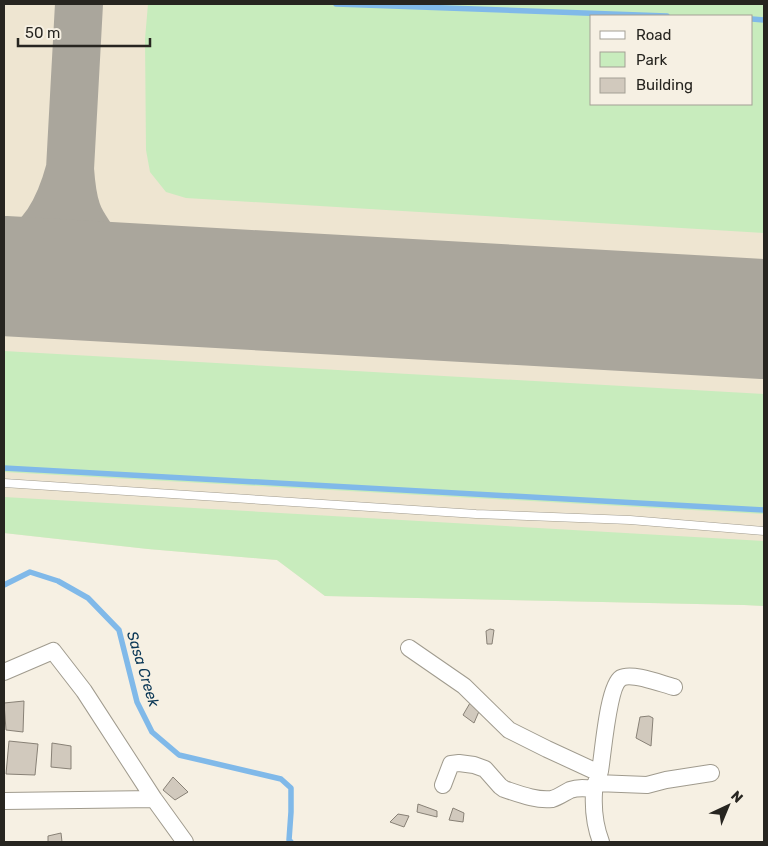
<svg xmlns="http://www.w3.org/2000/svg" width="768" height="846" font-family="Rubik,sans-serif">
	<rect width="100%" height="100%" fill="#f6f0e3"/>
	<path fill="#eee5d1" fill-rule="evenodd" d="M 4,4 L 764,4 L 764,606 L 744,605 L 325,596 L 277,560 L 148,549 L 4,533 ZM 592,16 L 752,16 L 752,104 L 592,104 Z"/>
	<path fill="#c8ecbd" fill-rule="evenodd" d="M 148,4 L 764,4 L 764,233 L 186,198 L 166,192 L 150,172 L 146,150 L 145,39 ZM 592,16 L 752,16 L 752,104 L 592,104 Z
		M 4,351 L 764,394 L 764,514 L 4,472 Z
		M 4,497 L 764,541 L 764,606 L 744,605 L 325,596 L 277,560 L 148,549 L 4,533 Z"/>
	<g fill="none" stroke-linecap="round" stroke-linejoin="round">
		<path stroke="#80b9e9" stroke-width="5.5" d="M 336,4 L 667,16
			M 752,19 L 764,20
			M 4,468 L 764,510
			M 4,585 L 30,572 L 58,581 L 88,598 L 119,630 L 137,702 L 152,732 L 179,755 L 281,779 L 291,788 L 291,812 L 289,840 L 291,842"/>
		<path stroke="#aaa69c" stroke-width="48" d="M 70,169 C 71,183 72,197 77,211 C 80,221 86,229 92,238 C 111,263 136,278 166,285
			M 4,260 C 43,240 59,210 70,169 L 79,4"/>
		<path stroke="#aaa69c" stroke-width="120" d="M 4,276 L 764,319"/>
	</g>
	<path fill="#d1c9bd" stroke="#888176" d="M 490,629 L 494,630 L 492,644 L 487,644 L 486,631 Z
		M 24,701 L 23,732 L 6,730 L 4,703 Z
		M 470,703 L 480,709 L 474,723 L 463,715 Z
		M 649,716 L 653,718 L 651,746 L 636,738 L 640,717 Z
		M 9,741 L 38,744 L 35,775 L 6,774 Z
		M 52,743 L 71,746 L 71,769 L 51,767 Z
		M 173,777 L 188,792 L 175,800 L 163,790 Z
		M 418,804 L 437,811 L 437,817 L 417,812 Z
		M 453,808 L 464,813 L 463,822 L 449,820 Z
		M 398,814 L 409,816 L 404,827 L 390,822 Z
		M 61,833 L 62,842 L 48,842 L 48,836 Z"/>
	<g fill="none" stroke-linecap="round" stroke-linejoin="round">
		<defs>
			<path id="lane" d="M 4,483 L 476,514 L 630,520 L 764,531"/>
			<path id="street" d="M 409,648 L 464,686 L 509,730 L 547,749 L 599,773
				M 4,672 L 53,651 L 84,691 L 154,799 L 185,842
				M 596,783 L 647,785 L 666,780 L 711,773
				M 443,785 L 451,764 L 459,763 L 474,765 L 485,769 L 500,786 L 504,789 C 519,794 537,801 552,799 C 559,797 564,793 570,790 C 578,787 586,788 594,789
				M 4,801 L 154,799
				M 601,842 C 595,826 593,810 594,793 C 594,785 598,778 600,771 C 603,754 608,686 621,678 C 632,672 662,684 674,687"/>
		</defs>
		<use href="#lane" stroke="#a09b8e" stroke-width="9"/>
		<use href="#street" stroke="#a09b8e" stroke-width="18"/>
		<use href="#lane" stroke="#fff" stroke-width="8"/>
		<use href="#street" stroke="#fff" stroke-width="16"/>
	</g>
	<g text-anchor="middle" stroke-width="5" stroke-linejoin="round" paint-order="stroke">
		<g font-size="15" font-style="italic" fill="#093655" stroke="#f6f0e3">
			<text transform="translate(143 669) rotate(73)" y="5">Sasa Creek</text>
		</g>
	</g>
	<rect width="768" height="846" fill="none" stroke="#272520" stroke-width="10"/>
	<rect x="590" y="15" width="162" height="90" fill="#f6f0e3" stroke="#a39f95"/>
	<rect x="600" y="31" width="25" height="8" fill="#ffffff" stroke="#a39f95"/>
	<text x="636" y="40" font-size="15" fill="#272520">Road</text>
	<rect x="600" y="52" width="25" height="15" fill="#c8ecbd" stroke="#a39f95"/>
	<text x="636" y="65" font-size="15" fill="#272520">Park</text>
	<rect x="600" y="78" width="25" height="15" fill="#d1c9bd" stroke="#a39f95"/>
	<text x="636" y="90" font-size="15" fill="#272520">Building</text>
	<g transform="translate(728 806) rotate(44)" stroke="#f6f0e3" stroke-width="4" paint-order="stroke">
	<path d="M0-4L9 19L0 12L-9 19Z" fill="#272520"/>
	<text y="-8" font-size="14" font-weight="bold" text-anchor="middle" fill="#272520">N</text>
	</g>
	<path d="M18 38v8h132v-8" fill="none" stroke="#272520" stroke-width="2.5"/>
	<text x="25" y="38" font-size="15" fill="#272520" stroke="#f6f0e3" stroke-width="4" paint-order="stroke">50 m</text>
</svg>
